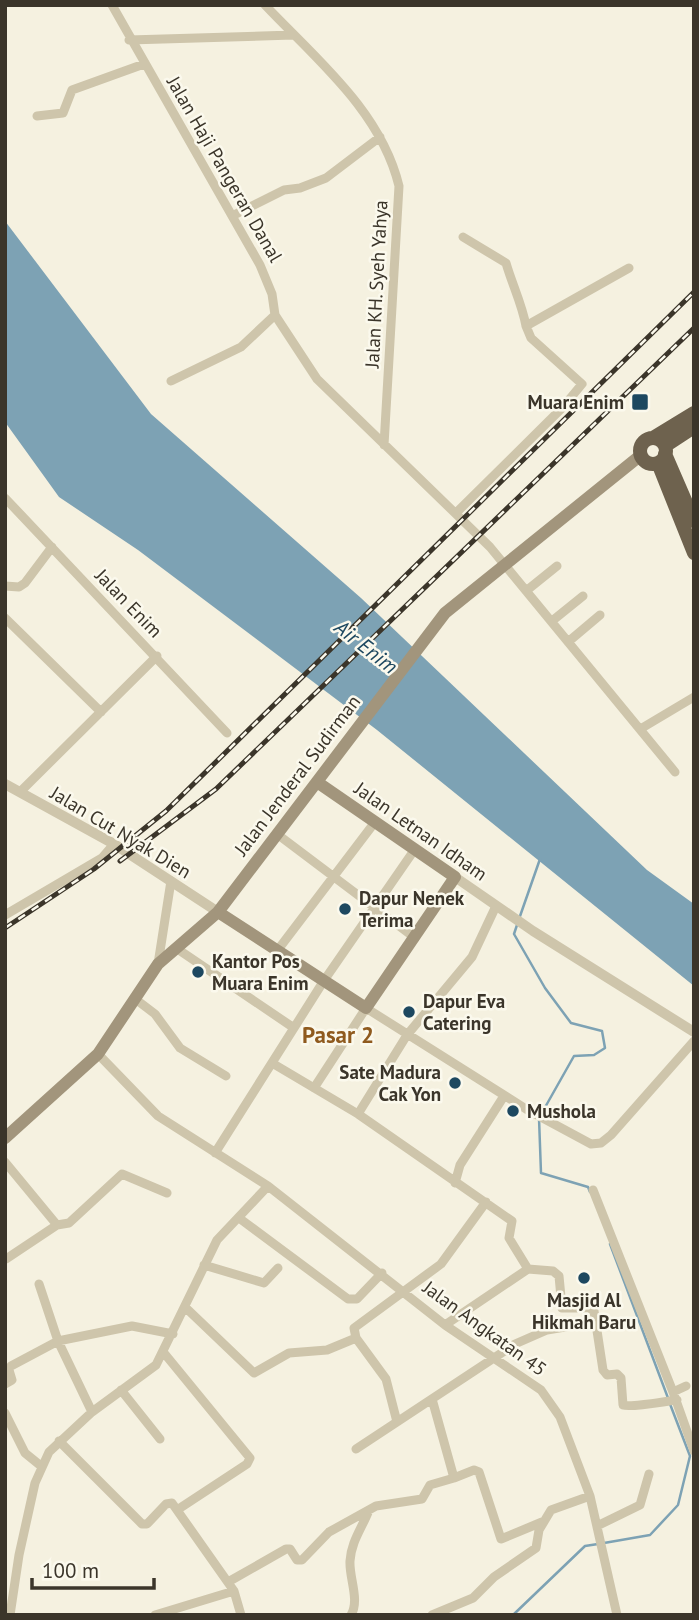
<svg xmlns="http://www.w3.org/2000/svg" width="699" height="1620" font-family="'PT Sans',sans-serif">
	<rect width="100%" height="100%" fill="#f5f1e0"/>
	<path fill="#7da2b4" d="M 5,221 L 151,414 L 361,598 L 647,870 L 694,904 L 694,986 L 377,730 L 138,550 L 59,497 L 5,422 Z"/>
	<g fill="none" stroke-linecap="round" stroke-linejoin="round">
		<path stroke="#7da2b4" stroke-width="2.5" d="M 519,919 L 540,859
			M 517,925 L 514,934 L 545,988 L 571,1023 L 602,1031 L 605,1048 L 594,1055 L 574,1056 L 539,1118 L 541,1173 L 588,1187 L 590,1192
			M 610,1244 L 668,1398
			M 604,1543 L 650,1535 L 678,1505 L 690,1456 L 670,1404
			M 513,1615 L 585,1546 L 598,1544"/>
		<path stroke="#cec5ab" stroke-width="9" d="M 112,5 L 260,265 L 272,294 L 275,315 L 317,379 L 490,547 L 675,772
			M 265,5 C 316,59 381,111 399,186 L 384,445
			M 129,40 L 293,35
			M 37,116 L 63,113 L 72,90 L 144,64
			M 232,216 L 284,190 L 300,188 L 326,178 L 380,137
			M 463,237 L 506,263 C 512,284 522,304 526,326
			M 171,381 L 241,347 L 275,315
			M 5,498 L 227,733
			M 457,512 L 563,407 L 582,384 L 531,338 L 526,326 L 629,268
			M 5,586 L 19,587 L 25,583 L 52,547
			M 526,591 L 557,566
			M 5,618 L 101,712
			M 552,621 L 583,596
			M 568,642 L 600,615
			M 642,728 L 694,697
			M 20,792 L 157,656
			M 277,834 L 415,938
			M 5,915 L 102,858 L 114,844
			M 176,948 L 294,1028
			M 277,951 L 375,822
			M 158,964 L 171,881
			M 134,998 L 155,1014 L 180,1048 L 226,1076
			M 98,1054 L 158,1116 L 268,1186 L 445,1325 L 541,1390 L 560,1417 L 590,1496 L 617,1615
			M 272,1063 L 358,1114 L 512,1221 L 509,1238 L 528,1269
			M 314,1088 L 366,1008 L 526,1109 L 591,1144 L 601,1143 L 611,1135 L 694,1041
			M 358,1114 L 407,1035 L 472,957 L 496,906
			M 215,1153 L 323,982 L 415,849
			M 5,1162 L 57,1225
			M 455,1183 L 460,1165 L 504,1096
			M 593,1190 L 673,1392
			M 239,1218 L 348,1299 L 357,1299 L 382,1273
			M 6,1259 L 57,1225 L 69,1223 L 122,1174 L 167,1193
			M 204,1265 L 264,1283 L 278,1268
			M 39,1284 L 58,1341 L 92,1412
			M 186,1308 L 254,1373 L 289,1353 L 327,1350 L 356,1338
			M 445,1325 L 528,1269 L 553,1271 L 559,1276 L 562,1308 L 589,1308 L 594,1311 L 603,1370 L 607,1375 L 617,1374 L 621,1378 L 623,1405 C 631,1408 666,1401 677,1400
			M 164,1353 L 250,1458 L 247,1464 L 177,1510
			M 5,1384 L 12,1380 L 9,1370 L 11,1366 L 58,1341 L 132,1326 L 173,1334
			M 686,1386 L 673,1392 L 694,1451
			M 121,1390 L 160,1439
			M 432,1399 L 454,1478 L 474,1470 L 479,1472 L 501,1539 L 542,1522
			M 5,1413 L 25,1453 L 41,1466
			M 397,1422 L 386,1379 L 356,1338 L 354,1328 L 441,1264 L 486,1202
			M 59,1441 L 142,1524 L 147,1524 L 166,1504 L 172,1503 L 234,1591 L 241,1615
			M 356,1449 L 515,1344 L 547,1330 L 595,1322
			M 599,1525 L 640,1505 L 649,1474
			M 228,1582 L 286,1549 L 290,1549 L 297,1560 L 302,1560 L 329,1532 L 376,1506 L 422,1499 L 430,1485 L 454,1478
			M 10,1615 L 19,1555 L 35,1483 L 49,1452 L 92,1412 L 156,1365 L 217,1240 L 268,1186
			M 155,1615 L 234,1591
			M 351,1615 C 360,1600 349,1578 350,1561 C 351,1542 362,1528 369,1510
			M 432,1615 L 473,1598 L 494,1577 L 536,1548 L 539,1530 L 551,1510 L 590,1496"/>
		<path stroke="#cec5ab" stroke-width="10" d="M 5,784 L 114,844 L 218,912
			M 455,877 L 533,931 L 694,1032"/>
		<path stroke="#a2957c" stroke-width="12" d="M 218,912 L 366,1008 L 455,877 L 317,782
			M 5,1138 L 98,1054 L 158,964 L 218,912 L 445,613 L 641,455"/>
		<path stroke="#6e624e" stroke-width="14" d="M 653,438 L 694,413
			M640 451a13 13 0 1 1 26 0a13 13 0 1 1-26 0Z
			M 665,446 L 694,427
			M 665,454 L 694,521
			M 658,463 L 694,553"/>
		<defs>
			<path id="rail" d="M 120,861 L 216,789 L 694,328
				M 5,928 L 94,869 L 166,811 L 694,292"/>
		</defs>
		<use href="#rail" stroke="#3b352a" stroke-width="5"/>
		<use href="#rail" stroke="#fbf9ed" stroke-width="2.5" stroke-dasharray="8" stroke-linecap="butt"/>
	</g>
	<g fill="#1d4860" stroke="#fbf9ed" stroke-width="2.5">
		<rect x="631" y="393" width="18" height="18" rx="3.5"/>
		<circle cx="345" cy="909" r="7"/>
		<circle cx="198" cy="972" r="7"/>
		<circle cx="409" cy="1012" r="7"/>
		<circle cx="455" cy="1083" r="7"/>
		<circle cx="513" cy="1111" r="7"/>
		<circle cx="584" cy="1278" r="7"/>
	</g>
	<g text-anchor="middle" stroke-width="5" stroke-linejoin="round" paint-order="stroke">
		<g font-size="19" fill="#3b352a" stroke="#fbf9ed">
			<text transform="translate(225 169) rotate(60)" y="7">Jalan Haji Pangeran Danal</text>
			<text transform="translate(376 284) rotate(-87)" y="7">Jalan KH. Syeh Yahya</text>
			<text transform="translate(129 603) rotate(46)" y="7">Jalan Enim</text>
			<text transform="translate(297 775) rotate(-53)" y="7">Jalan Jenderal Sudirman</text>
			<text transform="translate(421 831) rotate(35)" y="7">Jalan Letnan Idham</text>
			<text transform="translate(121 832) rotate(31)" y="7">Jalan Cut Nyak Dien</text>
			<text transform="translate(485 1328) rotate(36)" y="7">Jalan Angkatan 45</text>
		</g>
		<g font-size="19" font-weight="bold" fill="#3b352a" stroke="#fbf9ed" text-anchor="start">
			<text x="624" y="409" text-anchor="end">Muara Enim</text>
			<text x="359" y="905">Dapur Nenek<tspan x="359" dy="22">Terima</tspan></text>
			<text x="212" y="968">Kantor Pos<tspan x="212" dy="22">Muara Enim</tspan></text>
			<text x="423" y="1008">Dapur Eva<tspan x="423" dy="22">Catering</tspan></text>
			<text x="441" y="1079" text-anchor="end">Sate Madura<tspan x="441" dy="22">Cak Yon</tspan></text>
			<text x="527" y="1118">Mushola</text>
			<text x="584" y="1307" text-anchor="middle">Masjid Al<tspan x="584" dy="22">Hikmah Baru</tspan></text>
		</g>
		<g font-size="21" font-style="italic" fill="#1d4860" stroke="#fbf9ed">
			<text transform="translate(366 647) rotate(38)" y="7">Air Enim</text>
		</g>
		<g font-size="23" font-weight="bold" fill="#8f5a1e" stroke="#fbf9ed">
			<text x="338" y="1043">Pasar 2</text>
		</g>
	</g>
	<rect width="699" height="1620" fill="none" stroke="#3b352a" stroke-width="14"/>
	<path d="M32 1578v10h122v-10" fill="none" stroke="#3b352a" stroke-width="3.5"/>
	<text x="42" y="1578" font-size="21" fill="#3b352a" stroke="#fbf9ed" stroke-width="5" paint-order="stroke">100 m</text>
</svg>
